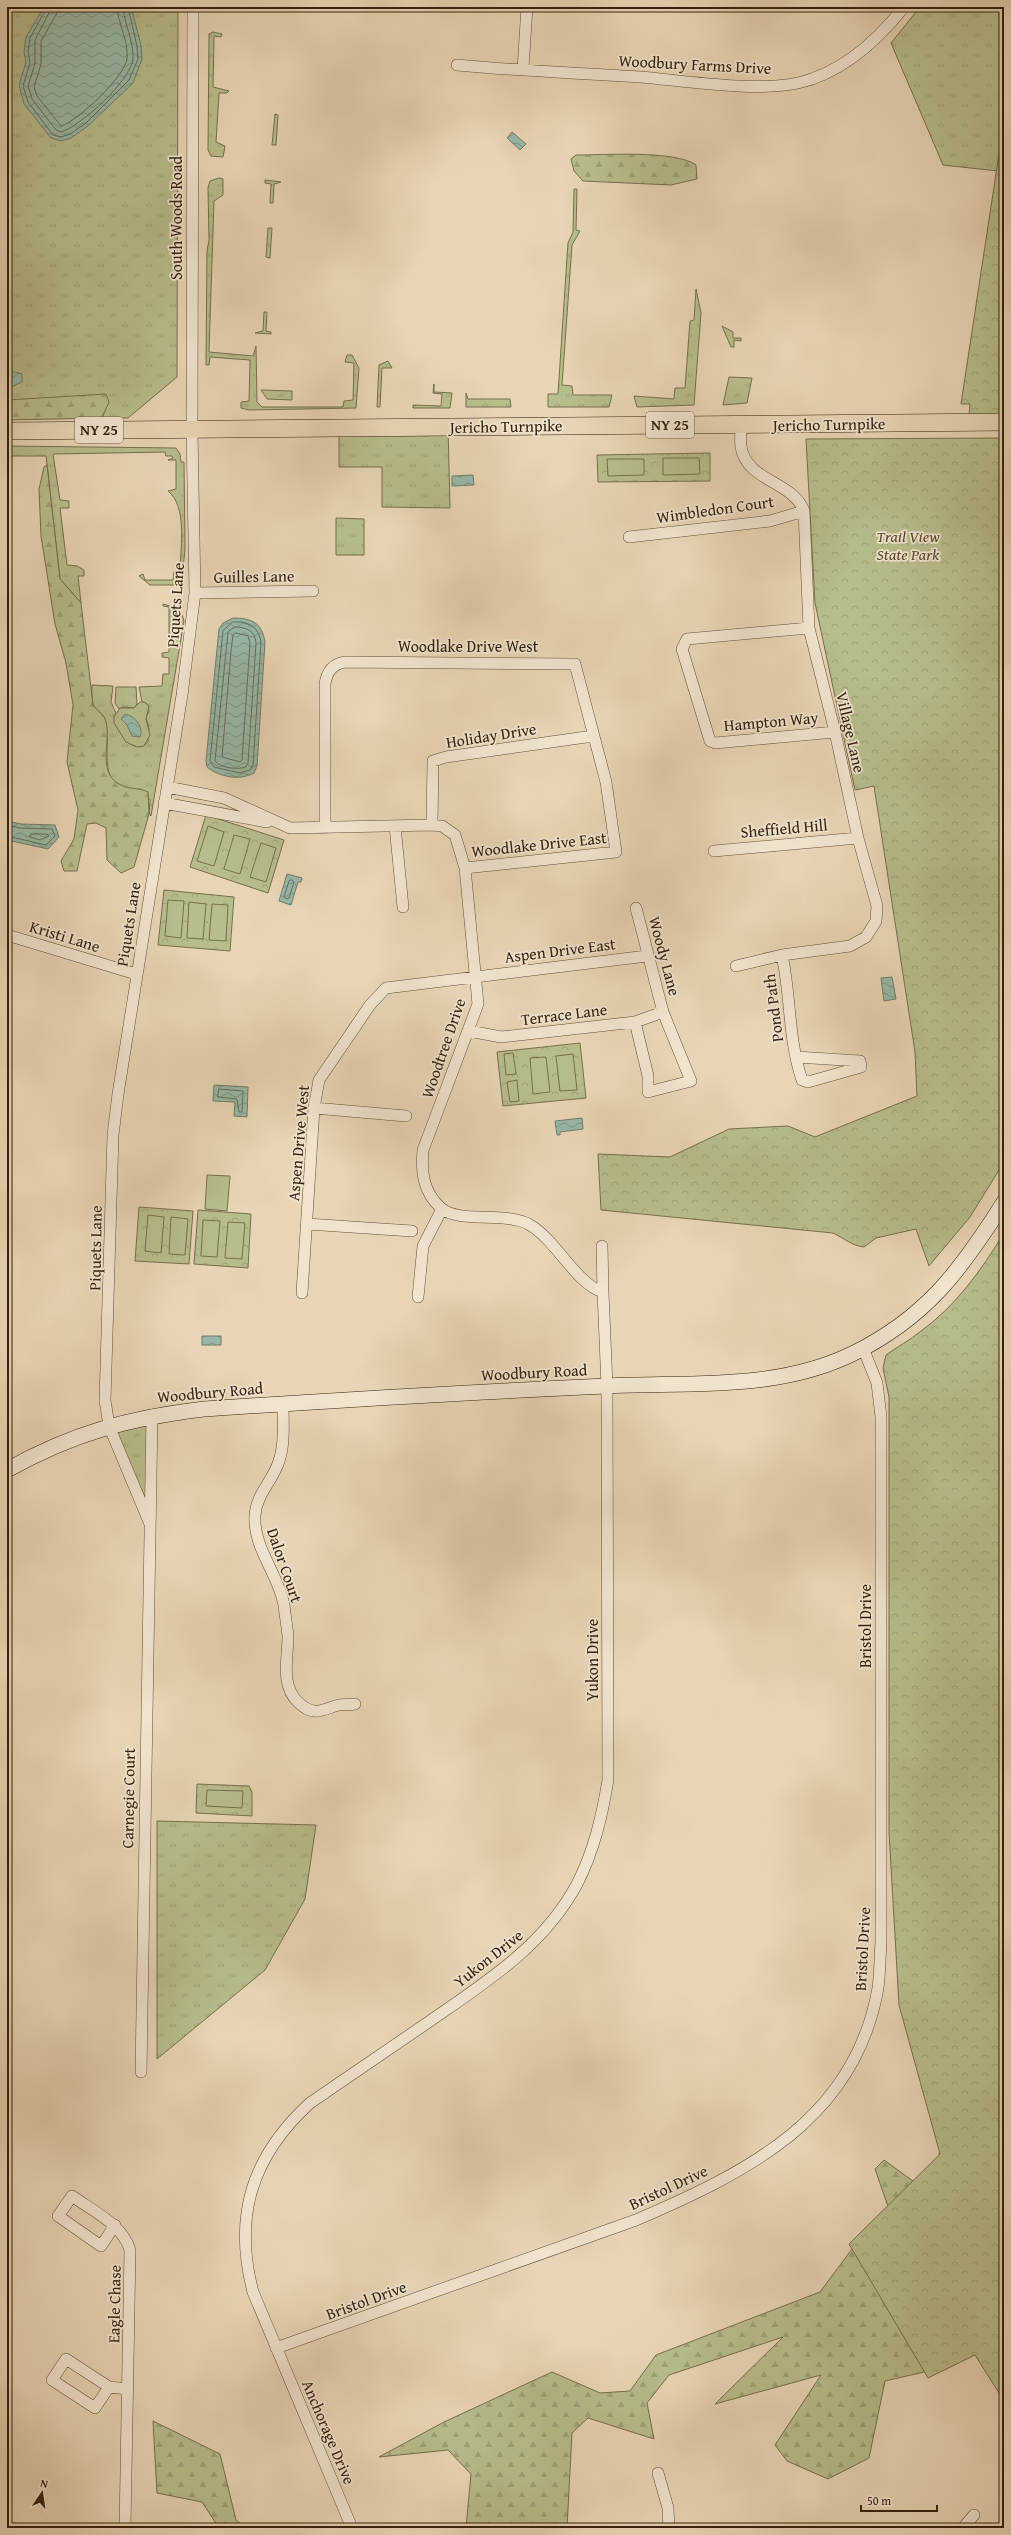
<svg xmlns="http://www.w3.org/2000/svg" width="1011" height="2535" font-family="'Gentium Book Plus',serif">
	<defs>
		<pattern id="grass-tufts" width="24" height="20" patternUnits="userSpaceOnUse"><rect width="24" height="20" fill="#b8bd8c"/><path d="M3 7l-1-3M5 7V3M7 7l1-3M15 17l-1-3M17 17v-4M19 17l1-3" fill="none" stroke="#9fa278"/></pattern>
		<pattern id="forest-firs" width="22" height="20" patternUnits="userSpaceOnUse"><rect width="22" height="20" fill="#b8bd8c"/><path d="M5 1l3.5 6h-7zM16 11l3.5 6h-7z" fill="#9fa278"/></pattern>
		<pattern id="park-crowns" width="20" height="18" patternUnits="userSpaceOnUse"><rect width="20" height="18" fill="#b8bd8c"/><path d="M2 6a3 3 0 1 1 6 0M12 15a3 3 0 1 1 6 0" fill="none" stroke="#9fa278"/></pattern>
		<pattern id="water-waves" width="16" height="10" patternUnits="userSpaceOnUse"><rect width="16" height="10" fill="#98b9a8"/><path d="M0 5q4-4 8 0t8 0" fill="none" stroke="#7d9687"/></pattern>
	</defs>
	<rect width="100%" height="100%" fill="#e8d5b5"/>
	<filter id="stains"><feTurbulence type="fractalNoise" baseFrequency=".005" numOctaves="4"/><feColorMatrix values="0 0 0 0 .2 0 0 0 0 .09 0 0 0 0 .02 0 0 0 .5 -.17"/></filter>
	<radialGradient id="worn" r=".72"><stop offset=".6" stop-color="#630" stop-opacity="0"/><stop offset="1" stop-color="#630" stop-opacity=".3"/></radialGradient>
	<path fill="url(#grass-tufts)" stroke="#766f4c" d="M 7,7 L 178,7 L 177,377 L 128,418 L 7,419 Z
		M 920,7 L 1004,7 L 1004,152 L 998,171 L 943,165 L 891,43 Z
		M 213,32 L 222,34 L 221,37 L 214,36 L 213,87 L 229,91 L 227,93 L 219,93 L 216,142 L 225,146 L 223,157 L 211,156 L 208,150 L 209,34 Z
		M 275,114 L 278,115 L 276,145 L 272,145 Z
		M 219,178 L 223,179 L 223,195 L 214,201 L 209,352 L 253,356 L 256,346 L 257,402 L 262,407 L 343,407 L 344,401 L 353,400 L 354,363 L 345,362 L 347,355 L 352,355 L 359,368 L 356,408 L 249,410 L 241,408 L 241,402 L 249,401 L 250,360 L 210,357 L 209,365 L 206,365 L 207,251 L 209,240 L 208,188 L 210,181 Z
		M 265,180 L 281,182 L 274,184 L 273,203 L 270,203 L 271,184 L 265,183 Z
		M 574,189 L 577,189 L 576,230 L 580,231 L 572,245 L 562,385 L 572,386 L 573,395 L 612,395 L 609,407 L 548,407 L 548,394 L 558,394 L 568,243 L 573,232 Z
		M 268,228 L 272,228 L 270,258 L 266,257 Z
		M 696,289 L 701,313 L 694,405 L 637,407 L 634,396 L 674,399 L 675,388 L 685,388 L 690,321 L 694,320 Z
		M 264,312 L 267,312 L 266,331 L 271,332 L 271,334 L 255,333 L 263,331 Z
		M 722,326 L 733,332 L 733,338 L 741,338 L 741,341 L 734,340 L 734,347 L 731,347 Z
		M 388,361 L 392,368 L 382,368 L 380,407 L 377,407 L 379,365 Z
		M 729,377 L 752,378 L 747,403 L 723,405 Z
		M 434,384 L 434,392 L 452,393 L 450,408 L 413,408 L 413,405 L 441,406 L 442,394 L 433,393 Z
		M 261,390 L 292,391 L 292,400 L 267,399 Z
		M 466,393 L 468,399 L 510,399 L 511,407 L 466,407 Z
		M 448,426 L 450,508 L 382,507 L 382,467 L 339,467 L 339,427 Z
		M 7,446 L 176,448 L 180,454 L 181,462 L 184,462 L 185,549 L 182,579 L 176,585 L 150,585 L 139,576 L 143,574 L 145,580 L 173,580 L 174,572 L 180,568 C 181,546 187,506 168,491 L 176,489 L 176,460 L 168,460 L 173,458 L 172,456 L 166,456 L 165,452 L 53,454 L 60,500 L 69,501 L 69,508 L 60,508 L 67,565 L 77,566 L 84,570 L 84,576 L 78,576 L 81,603 L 60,579 L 46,456 L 7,456 Z
		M 336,518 L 364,519 L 364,555 L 336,555 Z
		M 163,604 L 180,609 L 184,621 L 151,816 L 149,814 L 150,800 L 141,789 C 90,795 115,740 104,717 C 102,713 96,710 94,706 C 91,701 92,691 92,685 L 113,686 L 111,702 L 116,713 L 114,717 C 119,731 131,757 148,742 L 149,728 L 146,718 L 149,711 L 147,704 L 142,702 L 139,687 L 162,686 L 163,674 L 169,674 L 169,658 L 162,657 L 162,653 L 169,652 L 169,607 L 163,606 Z
		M 116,687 L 136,687 L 137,704 L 134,708 L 124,707 L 119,709 L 115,703 Z
		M 151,1416 L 150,1519 L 110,1427 Z
		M 157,1821 L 316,1825 L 305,1899 L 265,1970 L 157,2059 Z"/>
	<path fill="url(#forest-firs)" stroke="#766f4c" d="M 576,155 C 604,155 675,150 696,165 L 697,179 L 671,185 L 583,181 L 574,171 L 571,159 Z
		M 106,394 L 109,402 L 102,418 L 7,420 L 7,400 Z
		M 47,465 L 60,579 L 81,603 L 93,705 C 96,709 101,713 104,717 C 114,735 95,771 119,784 C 129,790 138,787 148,792 L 149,814 L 134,867 L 121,873 L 107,860 L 106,828 L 96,823 L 87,824 L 77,871 L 64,871 L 61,861 L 74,839 L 78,810 L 67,762 L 73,705 L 66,663 L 55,624 L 41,536 L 39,489 L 44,467 Z
		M 896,1442 L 983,2357 L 972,2352 L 924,2372 L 885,2381 L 869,2458 L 828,2479 L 787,2461 L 775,2445 L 821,2375 L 715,2404 L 783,2337 L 669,2375 L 647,2403 L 654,2439 L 588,2418 L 572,2433 L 567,2528 L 466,2528 L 471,2474 L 448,2450 L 379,2457 L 444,2422 L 552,2372 L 600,2393 L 630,2391 L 656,2355 L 820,2292 L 852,2249 L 890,2212 L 875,2169 L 884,2160 L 917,2184 L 937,2165 L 941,2143 Z
		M 153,2421 L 220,2454 L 236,2520 L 246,2528 L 219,2528 L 202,2502 L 157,2493 Z"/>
	<path fill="url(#park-crowns)" stroke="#766f4c" d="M 1004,121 L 1004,417 L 969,416 L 970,404 L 961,404 Z
		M 1004,438 L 1004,1162 L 970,1217 L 929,1266 L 916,1229 L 876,1238 L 864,1247 C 852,1246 844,1238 833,1233 L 601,1210 L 598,1154 L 670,1157 L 729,1129 L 788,1126 L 815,1137 L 917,1096 L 915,1052 L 874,786 L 855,790 L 815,603 L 806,439 Z
		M 710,453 L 710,481 L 598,482 L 597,455 Z
		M 206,815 L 284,840 L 268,893 L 190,867 Z
		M 164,890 L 234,897 L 230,951 L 158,945 Z
		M 580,1043 L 586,1098 L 503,1106 L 497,1052 Z
		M 139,1207 L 193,1211 L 189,1264 L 135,1261 Z
		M 198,1210 L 251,1214 L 248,1268 L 194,1264 Z
		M 1004,1233 L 1004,2401 L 975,2355 L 928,2378 L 849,2244 L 940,2154 L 899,2005 L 889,1832 L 889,1397 L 883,1368 L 886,1355 C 897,1347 910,1340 921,1331 C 956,1306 982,1269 1004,1233 Z
		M 197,1784 L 249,1786 L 252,1792 L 252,1816 L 196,1813 Z"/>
	<path fill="#b8bd8c" stroke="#766f4c" d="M 663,458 L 699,458 L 700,474 L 663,475 Z
		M 607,459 L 644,459 L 644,475 L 608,476 Z
		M 140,702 L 144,702 L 149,706 L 146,719 L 150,735 L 144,746 L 137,747 L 126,742 L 114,723 L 114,717 L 120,708 L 134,708 Z
		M 208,826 L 224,832 L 214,866 L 197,861 Z
		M 234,835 L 250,839 L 240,874 L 224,869 Z
		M 261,843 L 276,848 L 266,882 L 250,877 Z
		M 168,900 L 184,901 L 181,938 L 165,936 Z
		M 189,902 L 206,904 L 203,939 L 187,938 Z
		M 212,904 L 228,905 L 226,941 L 209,940 Z
		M 513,1053 L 516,1074 L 506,1075 L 504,1054 Z
		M 573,1054 L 577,1090 L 560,1091 L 556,1056 Z
		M 546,1057 L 550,1092 L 533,1094 L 530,1058 Z
		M 517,1080 L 519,1101 L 510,1102 L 507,1082 Z
		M 207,1175 L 230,1176 L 227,1211 L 205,1209 Z
		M 148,1215 L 164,1217 L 161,1253 L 145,1251 Z
		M 171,1217 L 188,1219 L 185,1255 L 169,1254 Z
		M 203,1220 L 220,1221 L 217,1257 L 201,1256 Z
		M 228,1222 L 245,1223 L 242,1259 L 225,1258 Z
		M 207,1790 L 243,1791 L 242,1808 L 206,1806 Z"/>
	<path fill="url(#water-waves)" stroke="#707c6a" d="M 44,7 L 131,7 L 141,45 L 142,59 L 133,83 L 88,126 L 71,138 L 61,141 L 51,138 L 24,104 L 19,85 L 26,62 L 24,52 L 26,37 Z
		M 512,132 L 526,144 L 520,150 L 507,138 Z
		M 7,370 L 22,374 L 22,382 L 11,387 L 7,386 Z
		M 473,475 L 474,485 L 452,486 L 452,476 Z
		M 233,618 C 252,618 262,623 265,642 L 257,766 L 254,773 C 240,781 219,777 207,767 L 206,761 L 219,629 L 223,623 Z
		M 125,714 C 135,716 144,727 140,737 L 132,736 L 127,725 L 121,719 Z
		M 7,821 L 21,824 L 55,825 L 59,837 L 48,849 L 7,840 Z
		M 287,874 L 302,878 L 301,882 L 298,882 L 291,905 L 279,901 Z
		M 892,977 L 896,999 L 884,1001 L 881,978 Z
		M 214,1085 L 248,1087 L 247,1117 L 234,1116 L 235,1102 L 213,1101 Z
		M 582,1118 L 583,1129 L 560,1132 L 560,1135 L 557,1135 L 555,1121 Z
		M 202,1336 L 221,1336 L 221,1345 L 202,1345 Z"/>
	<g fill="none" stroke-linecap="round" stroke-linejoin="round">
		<path stroke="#666d5a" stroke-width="1" d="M 47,7 L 30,38 L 28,51 L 30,63 L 23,86 L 28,102 L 53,135 L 61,137 L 70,134 L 86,123 L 129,80 L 138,59 L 137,46 L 128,7
			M 52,7 L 35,40 L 35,63 L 28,86 L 32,99 L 56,130 L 61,132 C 81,126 131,80 133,59 C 134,41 124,24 123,7
			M 58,7 L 56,15 L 41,41 L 41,64 L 34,87 L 37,96 L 61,126 C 78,121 125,76 127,59 C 129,41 118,24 117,7
			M 233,622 C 249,621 259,627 261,643 L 253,765 L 250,770 L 240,773 L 214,767 L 210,761 L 223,631 Z
			M 235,627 C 247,627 255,631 256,643 L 248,763 L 246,767 C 237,770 221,768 215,761 L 228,632 Z
			M 236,633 L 248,636 L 250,643 L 242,760 L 240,762 L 222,757 L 231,651 L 233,635 Z
			M 7,825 L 20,828 L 52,829 L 55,836 L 46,845 L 7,836
			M 31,834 L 47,834 L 49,836 L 40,840 L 30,837 Z
			M 292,880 L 294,882 L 289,898 L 286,899 L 284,897 L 289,881 Z
			M 219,1089 L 243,1091 L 242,1112 L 239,1112 L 237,1099 L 218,1097 Z"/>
		<defs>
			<path id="street" d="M 457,65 C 518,71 580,73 641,77 C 685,81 757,92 798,83 C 842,73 877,41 904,7
				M 523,69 L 527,7
				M 629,537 L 770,521 L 804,511
				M 195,593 L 313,591
				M 809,628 L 687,639 L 682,649 L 710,741 L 715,743 L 835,732
				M 167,787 L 224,798 L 290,828 L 432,825 L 442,826 L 455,835 L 465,868 L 478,1004 L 423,1150 C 421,1172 423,1192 441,1208 C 459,1224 507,1211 530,1225 C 556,1240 577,1285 603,1292 L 607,1386 L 608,1780 C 602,1816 594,1851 577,1884 C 544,1946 486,1982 430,2021 C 390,2048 350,2076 310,2103 C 252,2156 233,2216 253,2292 L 352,2528
				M 164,803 L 267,822
				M 432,825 L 433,761 L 446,757 L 593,736
				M 395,826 L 403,907
				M 325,828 L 325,684 C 327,671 333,664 345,662 L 575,664 L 606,782 L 616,852 L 465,868
				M 714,851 L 858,838
				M 7,935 L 136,974
				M 782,955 C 791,996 788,1039 802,1080 L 808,1082 L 861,1067 L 860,1061 L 796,1057
				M 736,966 L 782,955 L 850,946 L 866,937 L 876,921 L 877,906 L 858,838 L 835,732 L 809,628 L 804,511 C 793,481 747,482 741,447 C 740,440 741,432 741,425
				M 635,1022 L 648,1076 L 648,1092 L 691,1081 L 663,1012 L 636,908
				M 469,1031 L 501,1037 L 635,1022 L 663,1012
				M 314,1108 L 406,1116
				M 307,1224 L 412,1231
				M 602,1246 L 603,1292
				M 302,1293 L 314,1108 L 319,1080 L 370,1005 L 386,988 L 647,956
				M 418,1297 L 423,1246 L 442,1209
				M 283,1404 C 283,1423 285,1443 279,1461 C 273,1481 256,1494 255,1516 C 253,1548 279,1575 284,1605 C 285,1615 287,1626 288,1636 C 288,1658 280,1685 298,1702 C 314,1718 323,1709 339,1705 C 344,1704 350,1705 355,1704
				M 150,1524 L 109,1426 L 105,1400 L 113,1135 L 118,1094 L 182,695 L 195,593 L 192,429 L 193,7
				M 141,2072 L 152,1415
				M 115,2225 L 101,2246 L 58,2216 L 72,2196 C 93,2211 122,2224 130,2250 L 125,2528
				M 276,2348 L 636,2220 C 747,2172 855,2120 878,1988 C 880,1973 880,1957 881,1942 L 881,1417 L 877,1383 L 863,1348
				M 109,2387 L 95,2408 L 52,2380 L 66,2359 L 109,2387 L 128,2389
				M 658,2473 L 668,2508 L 669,2528
				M 963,2528 L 974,2515"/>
			<path id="secondary" d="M 7,1470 C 73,1433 129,1418 204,1409 C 338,1400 472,1392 606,1386 C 688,1382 776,1391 852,1354 C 926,1318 961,1270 1004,1202"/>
			<path id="primary" d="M 7,431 L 1004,422"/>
		</defs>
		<use href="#street" stroke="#604e37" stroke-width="12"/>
		<use href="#secondary" stroke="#33210d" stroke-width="16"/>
		<use href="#primary" stroke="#33210d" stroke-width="18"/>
		<use href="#street" stroke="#f0e4cf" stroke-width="11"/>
		<use href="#secondary" stroke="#f0e4cf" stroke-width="15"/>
		<use href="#primary" stroke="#e8d5b5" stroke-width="17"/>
	</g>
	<g text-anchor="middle" stroke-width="3.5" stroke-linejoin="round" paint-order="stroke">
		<g fill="#f0e4cf" stroke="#6c5c47" stroke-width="1">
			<rect x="646" y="412" width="48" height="26" rx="3"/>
			<rect x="75" y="417" width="48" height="26" rx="3"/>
		</g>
		<g font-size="15" font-weight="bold" fill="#33210d">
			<text x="670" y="430">NY 25</text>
			<text x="99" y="435">NY 25</text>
		</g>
		<g font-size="16" fill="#33210d" stroke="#f0e4cf">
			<text transform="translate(695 64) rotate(3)" y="6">Woodbury Farms Drive</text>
			<text transform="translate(176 218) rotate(-90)" y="6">South Woods Road</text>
			<text transform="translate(829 424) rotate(-1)" y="6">Jericho Turnpike</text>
			<text transform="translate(506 426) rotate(-1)" y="6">Jericho Turnpike</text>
			<text transform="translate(715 509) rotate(-8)" y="6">Wimbledon Court</text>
			<text transform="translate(254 576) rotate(-1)" y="6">Guilles Lane</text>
			<text transform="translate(175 605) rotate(-86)" y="6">Piquets Lane</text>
			<text x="468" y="652">Woodlake Drive West</text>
			<text transform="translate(771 721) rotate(-5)" y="6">Hampton Way</text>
			<text transform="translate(851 732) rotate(77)" y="6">Village Lane</text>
			<text transform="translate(491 735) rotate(-9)" y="6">Holiday Drive</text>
			<text transform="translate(784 828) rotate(-5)" y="6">Sheffield Hill</text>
			<text transform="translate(539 844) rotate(-6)" y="6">Woodlake Drive East</text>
			<text transform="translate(128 924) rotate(-81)" y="6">Piquets Lane</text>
			<text transform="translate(65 936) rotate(17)" y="6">Kristi Lane</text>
			<text transform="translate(560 950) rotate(-7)" y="6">Aspen Drive East</text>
			<text transform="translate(665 956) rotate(75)" y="6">Woody Lane</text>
			<text transform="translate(773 1008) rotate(-97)" y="6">Pond Path</text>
			<text transform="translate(564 1014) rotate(-7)" y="6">Terrace Lane</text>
			<text transform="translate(443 1048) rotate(-71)" y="6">Woodtree Drive</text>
			<text transform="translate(298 1143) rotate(-85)" y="6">Aspen Drive West</text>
			<text transform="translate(95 1248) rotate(-89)" y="6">Piquets Lane</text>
			<text transform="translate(534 1372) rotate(-3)" y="6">Woodbury Road</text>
			<text transform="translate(210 1392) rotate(-5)" y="6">Woodbury Road</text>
			<text transform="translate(285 1565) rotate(71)" y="6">Dalor Court</text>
			<text transform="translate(865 1626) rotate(-90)" y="6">Bristol Drive</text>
			<text transform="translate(592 1660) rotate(-90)" y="6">Yukon Drive</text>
			<text transform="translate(128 1798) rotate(-89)" y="6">Carnegie Court</text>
			<text transform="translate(862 1949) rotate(-87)" y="6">Bristol Drive</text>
			<text transform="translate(488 1958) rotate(-38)" y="6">Yukon Drive</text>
			<text transform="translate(668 2187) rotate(-25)" y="6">Bristol Drive</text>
			<text transform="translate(366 2300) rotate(-20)" y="6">Bristol Drive</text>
			<text transform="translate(114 2304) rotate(-89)" y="6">Eagle Chase</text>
			<text transform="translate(329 2432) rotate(67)" y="6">Anchorage Drive</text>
		</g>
		<g font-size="16" font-style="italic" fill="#54482d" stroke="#f0e4cf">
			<text x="908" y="542">Trail View<tspan x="908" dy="18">State Park</tspan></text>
		</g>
	</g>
	<rect width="1011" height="2535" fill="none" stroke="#e8d5b5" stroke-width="24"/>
	<rect x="8" y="8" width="995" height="2519" fill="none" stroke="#33210d" stroke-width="2"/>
	<rect x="12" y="12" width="987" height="2511" fill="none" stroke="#33210d"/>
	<g transform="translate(42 2493) rotate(13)" stroke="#f0e4cf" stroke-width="3" paint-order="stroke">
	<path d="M0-3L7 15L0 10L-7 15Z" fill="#33210d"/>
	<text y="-6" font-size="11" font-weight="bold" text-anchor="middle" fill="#33210d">N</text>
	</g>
	<path d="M861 2505v6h76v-6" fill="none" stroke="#33210d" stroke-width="2"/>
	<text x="867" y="2505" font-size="12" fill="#33210d" stroke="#f0e4cf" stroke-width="3" paint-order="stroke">50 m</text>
	<rect width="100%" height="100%" filter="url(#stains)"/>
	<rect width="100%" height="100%" fill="url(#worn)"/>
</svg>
